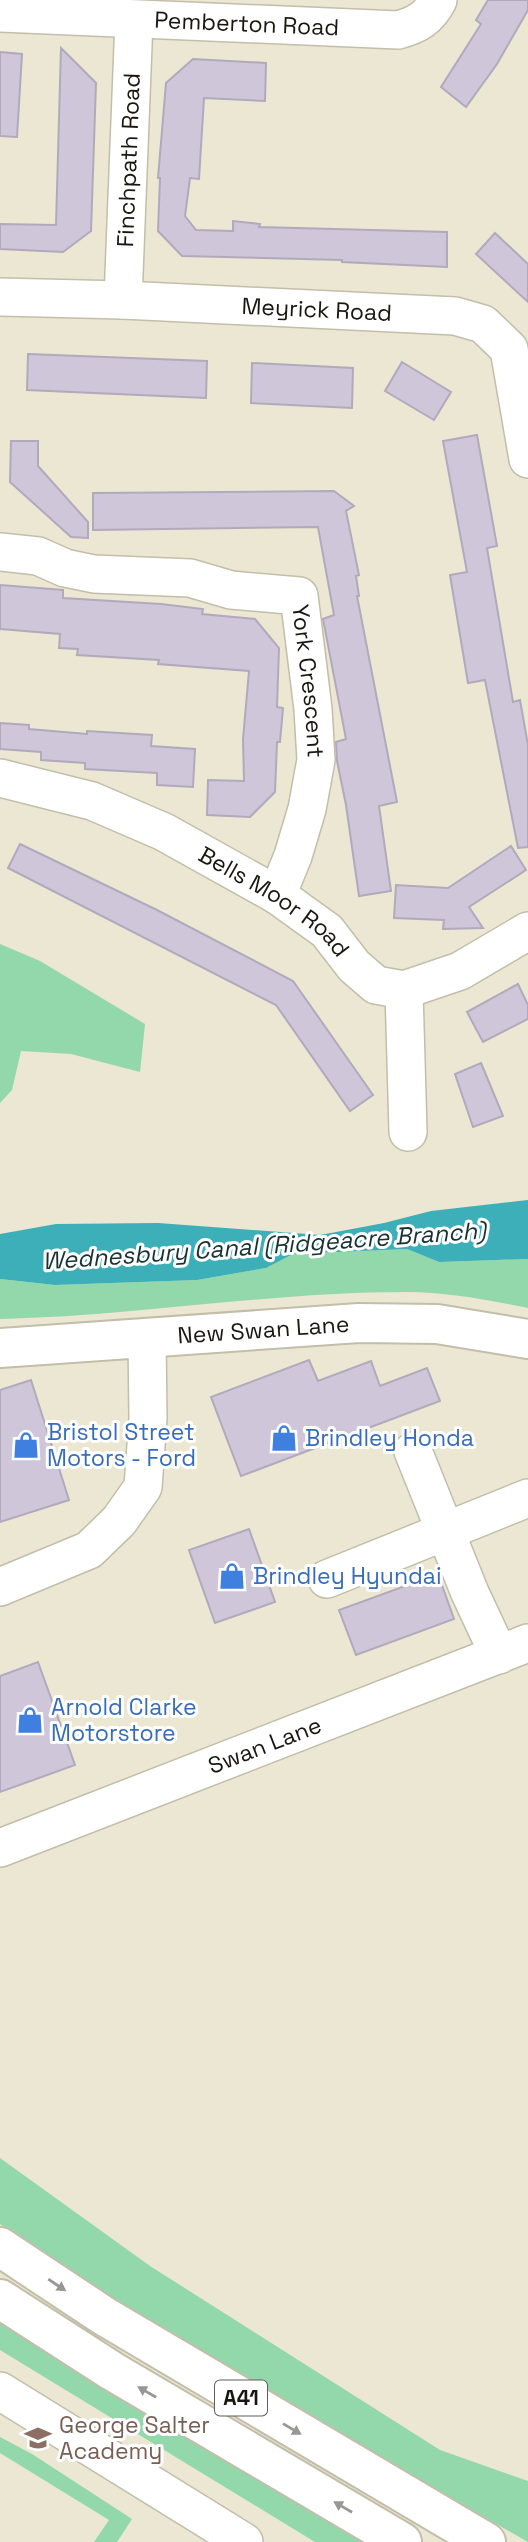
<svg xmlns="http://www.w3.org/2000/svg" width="528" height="2542" font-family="'Space Grotesk',sans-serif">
	<rect width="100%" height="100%" fill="#ebe7d2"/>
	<path fill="#92d8ab" d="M 0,944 L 40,961 L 145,1024 L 140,1072 L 71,1054 L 21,1051 L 12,1090 L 0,1103 Z
		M 407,1249 L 439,1262 L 528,1259 L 528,1308 C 489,1300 447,1292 406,1292 C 270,1292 136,1316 0,1319 L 0,1279 L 55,1285 L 197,1280 L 266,1268 L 293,1254 Z
		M 0,2158 L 150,2266 L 440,2450 L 528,2481 L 528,2542 L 245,2380 L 62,2270 L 0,2224 Z
		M 0,2320 L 99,2387 L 363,2542 L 315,2542 L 0,2350 Z
		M 0,2437 L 32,2454 L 132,2519 L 117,2542 L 94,2542 L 109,2520 L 0,2453 Z"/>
	<path fill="#3dafb8" d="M 528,1200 L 528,1259 L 439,1262 L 407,1249 L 293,1254 L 266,1268 L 197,1280 L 55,1285 L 0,1279 L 0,1234 L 56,1224 L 158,1223 L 320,1235 L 384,1223 L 431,1211 Z"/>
	<path fill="#cfc6da" stroke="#b1a9bc" stroke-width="2" d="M 488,0 L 528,0 L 528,10 L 497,64 L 466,107 L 441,87 L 481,24 L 476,20 Z
		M 61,48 L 96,83 L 91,231 L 63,252 L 0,249 L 0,224 L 56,225 Z
		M 0,52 L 22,54 L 17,137 L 0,136 Z
		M 193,59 L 266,63 L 265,101 L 204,98 L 199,179 L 190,178 L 185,216 L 196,230 L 233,231 L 233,221 L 260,224 L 259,227 L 447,232 L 447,267 L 342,262 L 342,260 L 182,256 L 158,231 L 160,178 L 158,178 L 166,83 Z
		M 495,233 L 528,264 L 528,302 L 476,254 Z
		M 28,354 L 207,361 L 206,398 L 27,390 Z
		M 402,362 L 451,392 L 434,420 L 385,391 Z
		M 252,363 L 353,368 L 352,408 L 251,403 Z
		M 477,435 L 497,546 L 487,548 L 513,702 L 520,700 L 528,745 L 528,847 L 518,848 L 485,680 L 468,683 L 450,575 L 467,572 L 443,441 Z
		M 11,441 L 38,441 L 38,466 L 88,522 L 88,538 L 71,537 L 10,482 Z
		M 334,491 L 354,506 L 346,511 L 359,575 L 356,576 L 359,596 L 357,596 L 397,802 L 379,806 L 391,891 L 359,896 L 346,805 L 337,761 L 336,742 L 346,739 L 323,619 L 334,615 L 318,527 L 93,530 L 93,493 Z
		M 0,585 L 63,590 L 63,598 L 161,604 L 203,609 L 202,614 L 255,619 L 279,648 L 277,707 L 283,708 L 280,742 L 277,742 L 275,792 L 250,817 L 207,815 L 208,780 L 244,781 L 243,739 L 249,671 L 158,664 L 159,660 L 77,655 L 78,649 L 59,648 L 60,634 L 0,629 Z
		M 0,723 L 29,725 L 29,729 L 87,734 L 87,731 L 152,735 L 151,746 L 195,749 L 193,787 L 157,785 L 157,773 L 85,769 L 85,763 L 41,760 L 41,752 L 0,749 Z
		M 20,844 L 157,910 L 293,981 L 373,1095 L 350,1111 L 276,1005 L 8,868 Z
		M 511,846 L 526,870 L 469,907 L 483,928 L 443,929 L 444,920 L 394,918 L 396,885 L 448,888 Z
		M 518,984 L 528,1005 L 528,1019 L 483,1042 L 467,1012 Z
		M 481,1063 L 503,1116 L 473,1127 L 455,1074 Z
		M 309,1360 L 318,1381 L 371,1361 L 380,1386 L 427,1368 L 440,1401 L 241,1476 L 211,1397 Z
		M 31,1380 L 69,1500 L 0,1522 L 0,1390 Z
		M 249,1529 L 275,1602 L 215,1623 L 189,1550 Z
		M 438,1574 L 454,1619 L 356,1655 L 339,1610 Z
		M 38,1662 L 75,1765 L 0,1792 L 0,1676 Z"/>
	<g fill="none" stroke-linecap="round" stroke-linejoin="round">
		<defs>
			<g id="minor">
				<path id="s1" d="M 0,13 L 398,30 C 417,25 429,18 438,0"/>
				<path id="s2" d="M 0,297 L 123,300 L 455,316 L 483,324 L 509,349 L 528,459"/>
				<path id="s3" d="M 123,300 L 134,20"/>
				<path id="s4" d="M 0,552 L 38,556 L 65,568 L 94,574 L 190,578 L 231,590 L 299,596 L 313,709 L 316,760 L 307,809 L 293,856 L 277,895"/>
				<path id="s5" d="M 0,778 L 92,801 L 164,832 L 277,895 L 327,931 L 354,966 L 376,985 L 404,990 L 408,1132"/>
				<path d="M 404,990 L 460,971 L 528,931"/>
				<path d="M 413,1451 L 470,1593 L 499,1655"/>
				<path d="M 327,1579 L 528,1498"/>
				<path d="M 0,1587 L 89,1550 L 119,1521 L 143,1487 L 148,1418 L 147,1338"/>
				<path id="s6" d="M 0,1848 L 528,1643"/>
				<path d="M 0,2391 L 244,2542"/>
			</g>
			<g id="major">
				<path id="s7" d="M 0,1348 L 359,1323 L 437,1324 L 528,1339"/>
			</g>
			<path id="highway" d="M 0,2247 L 104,2316 L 486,2542
				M 0,2299 L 112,2371 L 402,2542"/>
		</defs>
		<use href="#minor" stroke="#c2beaa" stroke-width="40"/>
		<use href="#major" stroke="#c2beaa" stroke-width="42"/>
		<use href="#highway" stroke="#c2beaa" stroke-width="42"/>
		<use href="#minor" stroke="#fff" stroke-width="37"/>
		<use href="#major" stroke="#fff" stroke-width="38"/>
		<use href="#highway" stroke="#fff" stroke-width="38"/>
	</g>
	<defs><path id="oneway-solid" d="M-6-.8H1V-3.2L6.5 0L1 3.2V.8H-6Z" transform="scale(1.75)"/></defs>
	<g fill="#989793">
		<use href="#oneway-solid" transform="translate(57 2285) rotate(34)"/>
		<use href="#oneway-solid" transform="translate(147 2392) rotate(-150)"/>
		<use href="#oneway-solid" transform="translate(292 2429) rotate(31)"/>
		<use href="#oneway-solid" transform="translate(343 2507) rotate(-150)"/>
	</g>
	<defs>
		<symbol id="shop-bare" viewBox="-9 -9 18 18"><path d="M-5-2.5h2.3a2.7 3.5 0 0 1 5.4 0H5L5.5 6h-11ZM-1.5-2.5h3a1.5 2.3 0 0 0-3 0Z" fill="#3f7fe0" stroke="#fff" stroke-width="2.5" paint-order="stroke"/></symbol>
		<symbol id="school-bare" viewBox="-9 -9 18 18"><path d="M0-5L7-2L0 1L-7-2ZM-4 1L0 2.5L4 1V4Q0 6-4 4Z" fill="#8d6e63" stroke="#fff" stroke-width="2.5" paint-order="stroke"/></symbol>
	</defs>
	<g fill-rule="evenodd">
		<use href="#shop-bare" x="265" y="1419" width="38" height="38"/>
		<use href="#shop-bare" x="7" y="1426" width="38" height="38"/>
		<use href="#shop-bare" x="213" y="1557" width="38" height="38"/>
		<use href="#shop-bare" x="11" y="1701" width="38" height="38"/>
		<use href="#school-bare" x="19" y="2419" width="38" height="38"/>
	</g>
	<g text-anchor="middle" stroke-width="6" stroke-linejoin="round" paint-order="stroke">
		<rect fill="#fff" stroke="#5e5d58" stroke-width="2" x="215" y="2380.5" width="52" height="35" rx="5"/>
		<g font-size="21" font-weight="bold" fill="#191710">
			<text x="241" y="2405">A41</text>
		</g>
		<g font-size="23" fill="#191710" stroke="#fff">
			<text dy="8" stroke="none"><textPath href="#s1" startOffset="247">Pemberton Road</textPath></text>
			<text dy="8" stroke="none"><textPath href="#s3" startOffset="140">Finchpath Road</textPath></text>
			<text dy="8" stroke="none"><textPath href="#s2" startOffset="317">Meyrick Road</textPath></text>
			<text dy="8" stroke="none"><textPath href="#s4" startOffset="390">York Crescent</textPath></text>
			<text dy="8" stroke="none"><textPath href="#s5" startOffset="304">Bells Moor Road</textPath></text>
			<text dy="8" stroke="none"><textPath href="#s7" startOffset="264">New Swan Lane</textPath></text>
			<text dy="8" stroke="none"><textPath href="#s6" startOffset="284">Swan Lane</textPath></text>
		</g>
		<g font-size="23" fill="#366cbe" stroke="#fff" text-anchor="start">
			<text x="47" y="1440">Bristol Street<tspan x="47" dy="26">Motors - Ford</tspan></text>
			<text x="305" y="1446">Brindley Honda</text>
			<text x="253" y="1584">Brindley Hyundai</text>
			<text x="51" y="1715">Arnold Clarke<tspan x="51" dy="26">Motorstore</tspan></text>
		</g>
		<g font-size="23" fill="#785e54" stroke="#fff" text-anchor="start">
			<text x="59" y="2433">George Salter<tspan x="59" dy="26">Academy</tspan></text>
		</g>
		<g font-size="24" font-style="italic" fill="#193234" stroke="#fff">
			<text transform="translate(264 1246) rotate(-4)" y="8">Wednesbury Canal (Ridgeacre Branch)</text>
		</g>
	</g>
</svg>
